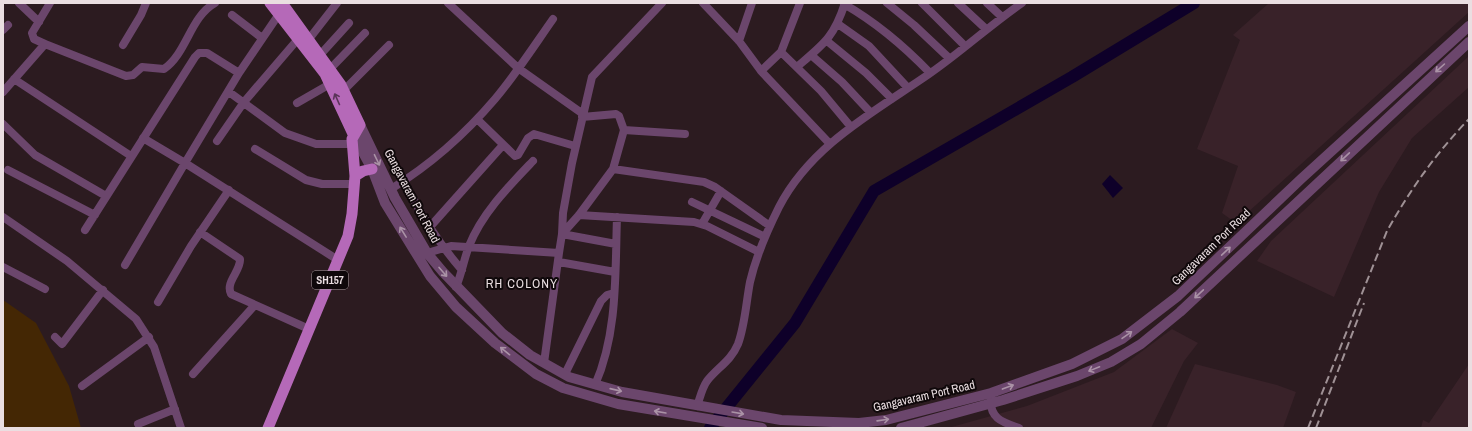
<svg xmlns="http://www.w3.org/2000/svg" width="1472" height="431" font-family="'Archivo Narrow',sans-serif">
	<rect width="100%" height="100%" fill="#2c1b20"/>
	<path fill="#392229" d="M 1269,3 L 1469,3 L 1469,12 L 1236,223 L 1222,213 L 1238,166 L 1197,149 L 1240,40 L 1233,35 Z
		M 1469,56 L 1469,87 L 1412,138 L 1379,192 L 1334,297 L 1257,261 L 1271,241 Z
		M 1172,329 L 1198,343 L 1184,361 L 1151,428 L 948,428 L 1027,406 L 1114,372 Z
		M 1195,364 L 1277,385 L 1296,392 L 1283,428 L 1166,428 Z
		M 1469,364 L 1469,428 L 1421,428 L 1423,420 L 1429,423 Z"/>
	<path fill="#442704" d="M 3,300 L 36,323 L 69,386 L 81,428 L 3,428 Z"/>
	<path fill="#0e0029" d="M 1110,175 L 1123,188 L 1113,198 L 1102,184 Z"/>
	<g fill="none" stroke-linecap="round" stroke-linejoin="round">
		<path stroke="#0e0029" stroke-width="12" d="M 710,428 L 795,323 L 874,191 L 1072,77 L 1194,3"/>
		<path stroke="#6b466c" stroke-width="8" d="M 19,3 L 39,22
			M 448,3 L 518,68 L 583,114
			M 703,3 L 739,41 L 761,71 L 830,144
			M 887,3 L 914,25 L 949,58
			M 922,3 L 965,46
			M 958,3 L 986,29
			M 987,3 L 1002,17
			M 844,4 C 877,23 904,46 930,73
			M 279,14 L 239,73 L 185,163 L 338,260
			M 232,15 L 262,38
			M 838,24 L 869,46 L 908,88
			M 3,30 L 8,25
			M 309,39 L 337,3
			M 739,41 L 752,3
			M 827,41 L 866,73 L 892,99
			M 45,44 L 34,39 L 32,33 L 50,3
			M 123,45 L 141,15 L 146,3
			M 781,52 L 821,91 L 851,127
			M 320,55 L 349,23
			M 811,55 L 842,82 L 871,113
			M 798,66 C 824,44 834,37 845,3
			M 330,69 L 365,33
			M 761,71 L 781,52 L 800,3
			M 14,79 L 131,156
			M 344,90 L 389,45
			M 3,92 L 45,44 L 126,76 L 133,75 L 142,67 L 164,69 C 187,53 190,17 215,3
			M 229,92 L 285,133 L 316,144 L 352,144
			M 297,103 L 330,84
			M 582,117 L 616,114 L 619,116 L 624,130 L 685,134
			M 477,119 L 515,156 L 518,155 L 528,138 L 534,134 L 575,146
			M 3,124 L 35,155 L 106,196
			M 217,141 L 244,102 L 298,39
			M 255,149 L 306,180 L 322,184 L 354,184
			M 613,169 L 624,130
			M 8,170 L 95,215
			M 404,182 C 421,214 438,243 462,270
			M 391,189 C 430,165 466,133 495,99 C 516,74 534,46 553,19
			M 692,202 L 765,237
			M 579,215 L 694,222 L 707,226 L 759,252
			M 3,217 L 67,261 L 136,319 L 154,347 L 181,428
			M 702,224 L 721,191
			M 429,228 L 503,145
			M 85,230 L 195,57 L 199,53 L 207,53 L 239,73
			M 200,232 L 240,259 C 241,271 225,282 231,294 L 309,329
			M 616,244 L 562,234 L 563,213 L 572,163 L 592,77 L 662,3
			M 427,253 L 451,246 L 559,253 L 562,234 L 579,215 L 613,169 L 704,182 L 715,187 L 770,226
			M 559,262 L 615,272
			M 125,265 L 185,163 L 143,138
			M 3,267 L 45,289
			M 456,287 C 462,273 464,259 469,246 C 482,213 509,186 533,161
			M 158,302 L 191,246 L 229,190
			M 55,337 L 62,344 L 103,290
			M 544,363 L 559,253
			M 193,374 L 254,306
			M 565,374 L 601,301 L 607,295 L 614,293
			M 595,385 C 618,333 615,273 617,217
			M 82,386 L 149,337
			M 991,398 C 989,418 1002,422 1019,428
			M 697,406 C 700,398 702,388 707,381 C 717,368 731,361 738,344 C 745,325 746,303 750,282 C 756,256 767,231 779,207 C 811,145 874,112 929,74 C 961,52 990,25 1022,3
			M 138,424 L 175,409"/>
		<path stroke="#6b466c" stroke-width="10" d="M 360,125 L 395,198 L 427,253 L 443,272 L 502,333 L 530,355 L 569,377 L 622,392 L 781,420 L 859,423 L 886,420 L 991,393 L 1072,364 L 1122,339 L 1178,296 L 1301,179 L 1469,26
			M 353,134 L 372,169 L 385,203 L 430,276 L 456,307 L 495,343 L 536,374 L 563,388 L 618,404 L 762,428
			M 901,428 L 1003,400 L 1077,376 L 1111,362 L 1141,344 L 1180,312 L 1469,42"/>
		<path stroke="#b569b8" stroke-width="11" d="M 270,3 L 325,74 L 353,134
			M 355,176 L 363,171 L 372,169
			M 268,428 L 348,236 L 352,214 L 355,176 L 352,139 L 360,125 L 341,85 L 282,3"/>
		<path stroke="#9f9195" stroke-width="2" stroke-dasharray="8 4" stroke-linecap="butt" d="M 1308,428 L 1387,231 C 1410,190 1436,153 1469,119
			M 1316,428 L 1364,303"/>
	</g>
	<defs><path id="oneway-shaft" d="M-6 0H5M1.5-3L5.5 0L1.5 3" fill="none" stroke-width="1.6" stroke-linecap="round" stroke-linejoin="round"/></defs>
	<g stroke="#aa92a6">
		<use href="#oneway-shaft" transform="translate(1440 68) rotate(138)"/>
		<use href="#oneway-shaft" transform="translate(1345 157) rotate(137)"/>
		<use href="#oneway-shaft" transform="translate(377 160) rotate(64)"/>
		<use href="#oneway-shaft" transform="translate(403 232) rotate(-122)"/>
		<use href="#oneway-shaft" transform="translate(1226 251) rotate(-43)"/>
		<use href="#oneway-shaft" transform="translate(443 272) rotate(49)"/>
		<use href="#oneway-shaft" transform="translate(1199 294) rotate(137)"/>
		<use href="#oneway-shaft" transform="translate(1127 335) rotate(-35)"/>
		<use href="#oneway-shaft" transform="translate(505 351) rotate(-141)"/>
		<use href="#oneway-shaft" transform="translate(1094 369) rotate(158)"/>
		<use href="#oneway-shaft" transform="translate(1008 387) rotate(-20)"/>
		<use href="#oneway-shaft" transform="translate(616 390) rotate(13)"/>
		<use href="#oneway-shaft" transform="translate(660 412) rotate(-170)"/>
		<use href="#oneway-shaft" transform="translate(738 413) rotate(10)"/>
		<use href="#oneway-shaft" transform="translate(883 420) rotate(-8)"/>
	</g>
	<use stroke="#5a3458" href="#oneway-shaft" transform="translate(337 99) rotate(-114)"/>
	<g text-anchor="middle" stroke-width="4" stroke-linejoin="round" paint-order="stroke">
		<rect fill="#0f080a" stroke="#a89ea0" stroke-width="1" x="312" y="271" width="36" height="18" rx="3"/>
		<g font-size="11" font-weight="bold" fill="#eadee1">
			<text x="330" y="284">SH157</text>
		</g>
		<g font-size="12" fill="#eadee1" stroke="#0f080a">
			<text transform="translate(412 196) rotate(62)" y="4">Gangavaram Port Road</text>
			<text transform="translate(1211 247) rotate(-44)" y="4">Gangavaram Port Road</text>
			<text transform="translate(924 396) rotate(-13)" y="4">Gangavaram Port Road</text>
		</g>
		<g font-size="13" letter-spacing="1" fill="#eadee1" stroke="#0f080a">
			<text x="522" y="288">RH COLONY</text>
		</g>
	</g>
	<rect width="1472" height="431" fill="none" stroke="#eadee1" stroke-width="8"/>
</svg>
